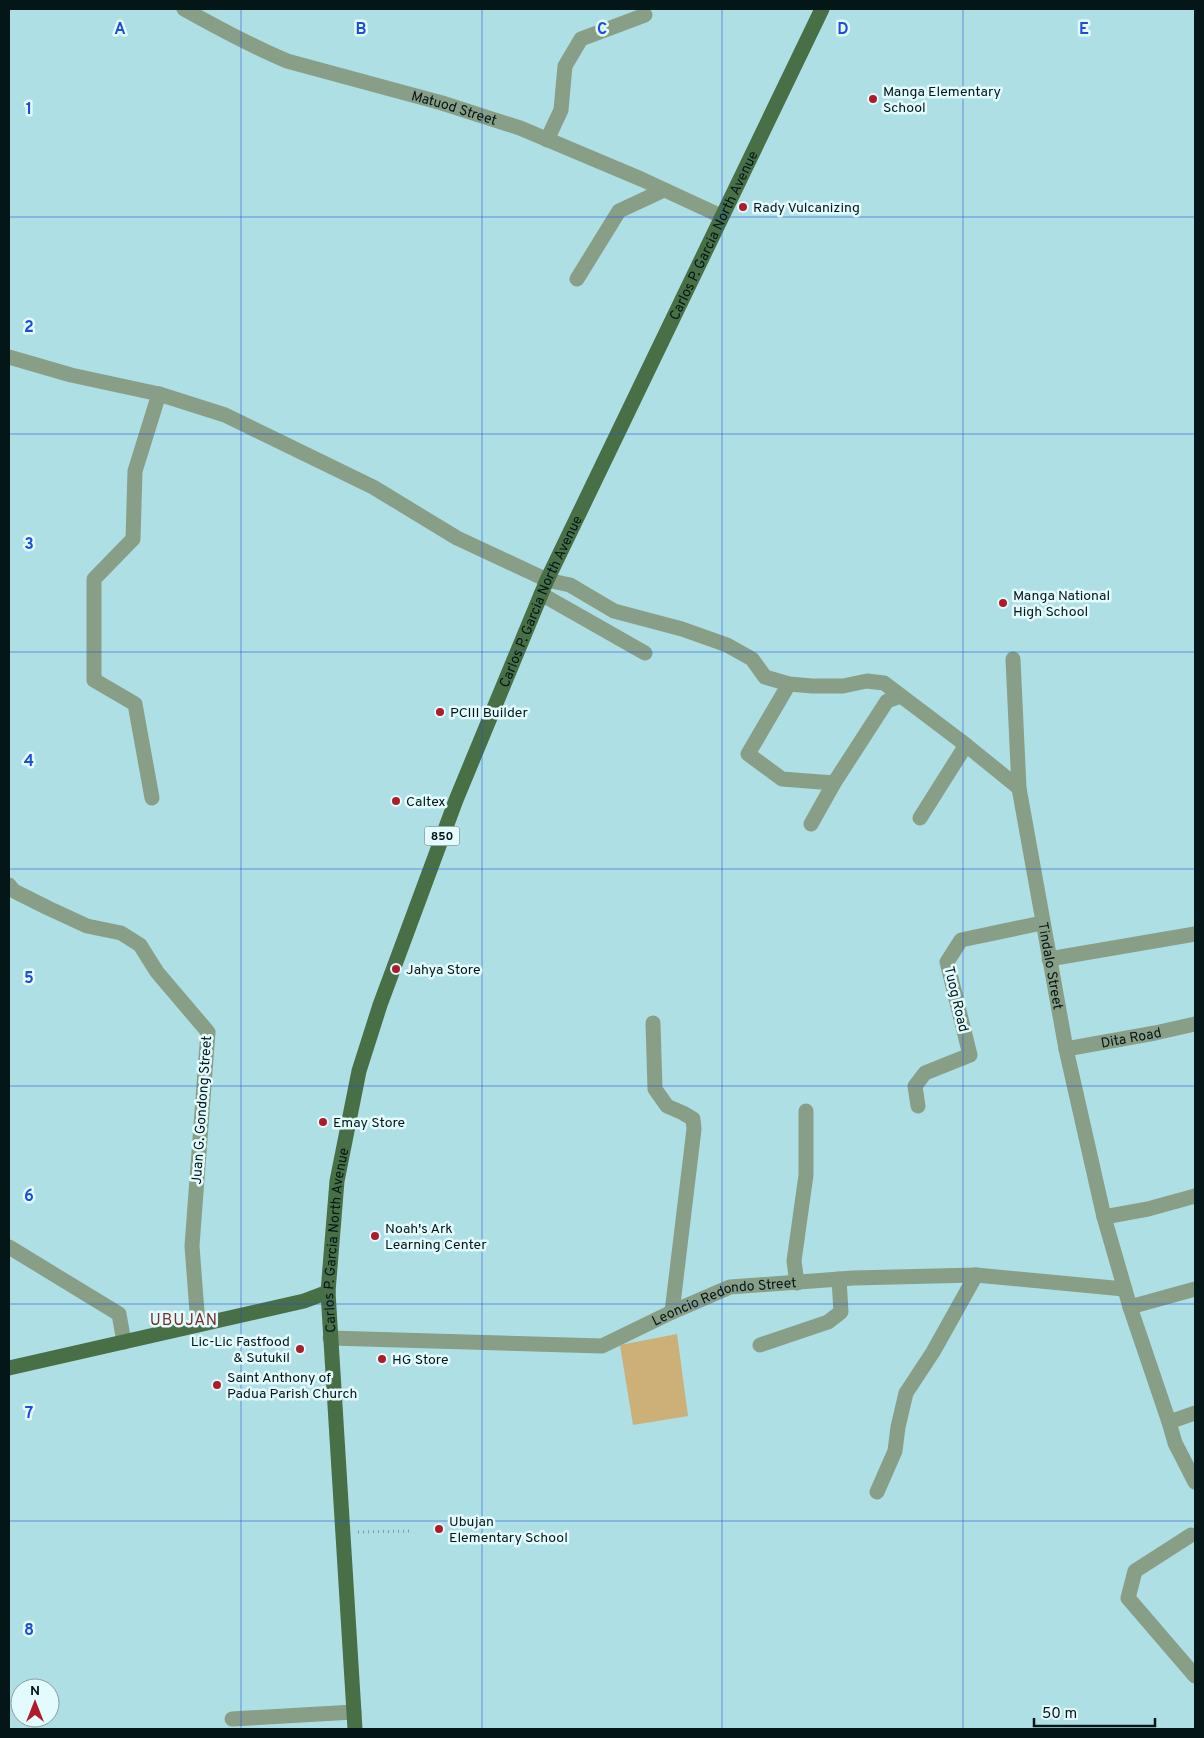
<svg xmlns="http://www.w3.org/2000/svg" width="1204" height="1738" font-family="Overpass,sans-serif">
	<rect width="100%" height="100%" fill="#aedfe4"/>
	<path fill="#ccb078" d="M 677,1334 L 688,1416 L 633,1425 L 620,1345 Z"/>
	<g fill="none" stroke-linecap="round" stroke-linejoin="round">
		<path stroke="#779ea2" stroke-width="3" stroke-dasharray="1 4" stroke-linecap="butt" d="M 358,1532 L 412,1531"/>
		<g stroke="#899e87" stroke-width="15">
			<path id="s1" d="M 184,9 C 218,28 251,46 287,61 L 442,103 L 520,128 L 641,179 L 721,216"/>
			<path d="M 547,140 L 561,110 L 565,66 L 581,39 L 645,15"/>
			<path d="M 577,279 L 619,211 L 664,190"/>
			<path id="s2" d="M 9,357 L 71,375 L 159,394 L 225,415 L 373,487 L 457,538 L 547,580 L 570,585 L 614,611 L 682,629 L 727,645 L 752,659 L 765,677 L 789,684 L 812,686 L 843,686 L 867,681 L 884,683 L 966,745 L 1019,788 L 1066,1049 L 1104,1217 L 1130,1307 L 1169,1422 L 1175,1443 L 1195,1482"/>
			<path d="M 541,594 L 645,653"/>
			<path d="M 1013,659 L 1019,788"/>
			<path d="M 789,684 L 748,754 L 782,779 L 834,783"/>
			<path d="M 152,798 L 135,704 L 94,680 L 94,579 L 133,539 L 135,471 L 159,394"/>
			<path d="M 920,818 L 966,745"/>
			<path d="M 811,824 L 834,783 L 887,701 L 901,696"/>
			<path d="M 9,885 L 14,891 L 48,908 L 87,926 L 121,933 L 140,945 L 157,972 L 208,1032 L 192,1246 L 198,1325"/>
			<path d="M 1049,959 L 1195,934"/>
			<path d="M 653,1023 L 655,1089 L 667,1106 L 683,1113 L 693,1119 L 694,1129 L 672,1312"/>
			<path id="s3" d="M 1066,1049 L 1155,1033 L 1195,1024"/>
			<path d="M 918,1106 L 915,1086 L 925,1073 L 970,1055 L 947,962 L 961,940 L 1042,923"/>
			<path d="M 1104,1217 L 1148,1209 L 1195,1196"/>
			<path d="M 9,1247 L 119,1314 L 124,1342"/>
			<path d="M 797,1283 L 794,1261 L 806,1175 L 806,1111"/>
			<path d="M 1130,1307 L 1195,1289"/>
			<path id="s4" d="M 330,1338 L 602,1346 L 672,1312 L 730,1287 L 853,1278 L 976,1275 L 1124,1289"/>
			<path d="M 760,1345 L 828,1322 L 841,1312 L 839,1279"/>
			<path d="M 1169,1422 L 1195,1413"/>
			<path d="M 877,1492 L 895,1451 L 898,1427 L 906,1393 L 933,1352 L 976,1275"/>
			<path d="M 1191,1535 L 1135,1571 L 1128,1598 L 1195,1676"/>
			<path d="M 232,1719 L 354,1712"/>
		</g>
		<g stroke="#486f46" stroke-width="15">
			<path d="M 9,1368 L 304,1301 L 328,1292"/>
			<path id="s5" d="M 355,1729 L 328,1292 L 337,1181 L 359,1071 L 380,1005 L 456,800 L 547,580 L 822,9"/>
		</g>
	</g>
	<path fill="none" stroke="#1d4ed8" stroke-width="1" stroke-opacity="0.55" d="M 241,9 L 241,1729M 482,9 L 482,1729M 722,9 L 722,1729M 963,9 L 963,1729M 9,217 L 1195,217M 9,434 L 1195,434M 9,652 L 1195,652M 9,869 L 1195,869M 9,1086 L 1195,1086M 9,1304 L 1195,1304M 9,1521 L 1195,1521"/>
	<g fill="#af1c29" stroke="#e3fbfd" stroke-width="2">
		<circle cx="873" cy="99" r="5"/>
		<circle cx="743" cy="207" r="5"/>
		<circle cx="1003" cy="603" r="5"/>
		<circle cx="440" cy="712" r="5"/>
		<circle cx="396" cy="801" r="5"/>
		<circle cx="396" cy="969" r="5"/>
		<circle cx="323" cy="1122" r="5"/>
		<circle cx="375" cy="1236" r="5"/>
		<circle cx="300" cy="1349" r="5"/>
		<circle cx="382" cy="1359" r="5"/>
		<circle cx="217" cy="1385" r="5"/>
		<circle cx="439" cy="1529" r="5"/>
	</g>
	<g text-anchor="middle" stroke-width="5" stroke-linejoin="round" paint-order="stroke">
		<rect fill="#e3fbfd" stroke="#475b5d" stroke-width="1" x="424.5" y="826.5" width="35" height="19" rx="4"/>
		<g font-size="12" font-weight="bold" fill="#041618">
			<text x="442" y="840">850</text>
		</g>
		<g font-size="14" fill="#041618" stroke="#e3fbfd" text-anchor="start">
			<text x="883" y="96">Manga Elementary<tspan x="883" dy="16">School</tspan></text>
			<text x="753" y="212">Rady Vulcanizing</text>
			<text x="1013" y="600">Manga National<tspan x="1013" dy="16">High School</tspan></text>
			<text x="450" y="717">PCIII Builder</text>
			<text x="406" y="806">Caltex</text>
			<text x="406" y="974">Jahya Store</text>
			<text x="333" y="1127">Emay Store</text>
			<text x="385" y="1233">Noah's Ark<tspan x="385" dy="16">Learning Center</tspan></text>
			<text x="290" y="1346" text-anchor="end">Lic-Lic Fastfood<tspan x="290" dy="16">&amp; Sutukil</tspan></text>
			<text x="392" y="1364">HG Store</text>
			<text x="227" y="1382">Saint Anthony of<tspan x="227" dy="16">Padua Parish Church</tspan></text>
			<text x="449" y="1526">Ubujan<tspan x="449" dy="16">Elementary School</tspan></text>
		</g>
		<g font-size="14" fill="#041618" stroke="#e3fbfd">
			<text dy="5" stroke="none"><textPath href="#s1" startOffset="289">Matuod Street</textPath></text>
			<text dy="5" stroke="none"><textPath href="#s5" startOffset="1570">Carlos P. Garcia North Avenue</textPath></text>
			<text dy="5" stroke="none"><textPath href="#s5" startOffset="1165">Carlos P. Garcia North Avenue</textPath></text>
			<text dy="5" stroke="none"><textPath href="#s2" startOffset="1302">Tindalo Street</textPath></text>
			<text transform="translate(957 999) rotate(77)" y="5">Tuog Road</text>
			<text dy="5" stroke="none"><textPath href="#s3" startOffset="66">Dita Road</textPath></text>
			<text transform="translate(201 1110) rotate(-86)" y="5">Juan G. Gondong Street</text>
			<text dy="5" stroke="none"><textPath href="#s5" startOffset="490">Carlos P. Garcia North Avenue</textPath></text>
			<text dy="5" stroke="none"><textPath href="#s4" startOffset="404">Leoncio Redondo Street</textPath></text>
		</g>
		<g font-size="16" letter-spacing="1" fill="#77302f" stroke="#e3fbfd">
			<text x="184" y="1325">UBUJAN</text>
		</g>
	</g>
	<g font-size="16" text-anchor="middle" font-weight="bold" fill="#1d4ed8" stroke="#e3fbfd" stroke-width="5" stroke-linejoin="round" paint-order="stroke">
		<text x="120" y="34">A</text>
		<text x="361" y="34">B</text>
		<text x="602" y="34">C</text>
		<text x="843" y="34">D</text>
		<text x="1084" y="34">E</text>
		<text x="29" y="114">1</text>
		<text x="29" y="332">2</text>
		<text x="29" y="549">3</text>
		<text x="29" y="766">4</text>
		<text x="29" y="983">5</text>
		<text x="29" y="1201">6</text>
		<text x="29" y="1418">7</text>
		<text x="29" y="1635">8</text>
	</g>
	<rect width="1204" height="1738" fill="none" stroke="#041618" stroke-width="20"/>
	<g transform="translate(35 1703)"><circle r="24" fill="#e3fbfd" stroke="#8a9fa1"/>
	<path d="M0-4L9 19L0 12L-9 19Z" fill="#af1c29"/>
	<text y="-8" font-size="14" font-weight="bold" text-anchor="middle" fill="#041618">N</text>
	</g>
	<path d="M1034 1718v8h121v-8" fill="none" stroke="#041618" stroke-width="2.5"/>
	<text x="1042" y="1718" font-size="15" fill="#041618" stroke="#e3fbfd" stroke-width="4" paint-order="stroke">50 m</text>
</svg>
